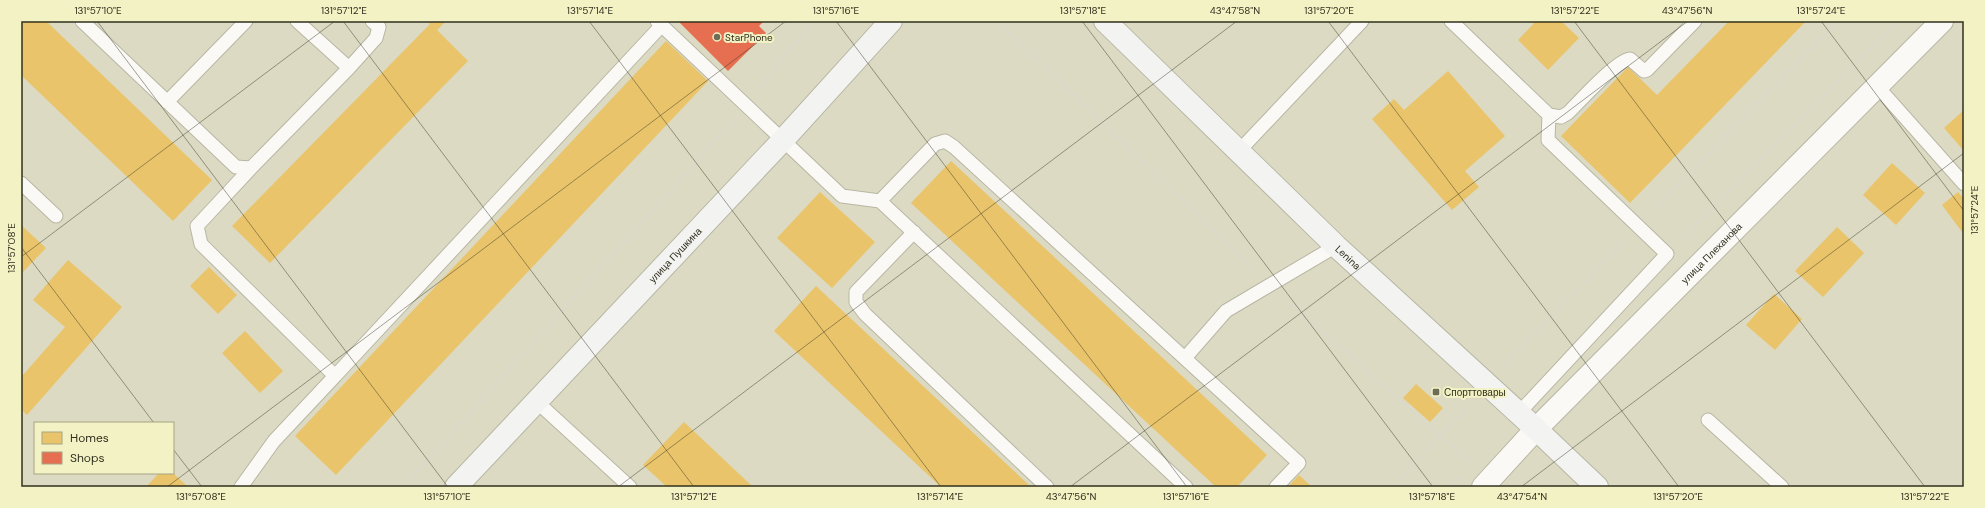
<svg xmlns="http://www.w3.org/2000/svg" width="1985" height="508" font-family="'DM Sans',sans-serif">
	<rect width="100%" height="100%" fill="#dcdac2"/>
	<path fill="#e9c46a" d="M 21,21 L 46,21 L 212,180 L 173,221 L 21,75 Z
		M 427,21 L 446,21 L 437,30 L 468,61 L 270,263 L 232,226 L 430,24 Z
		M 1536,21 L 1561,21 L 1579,38 L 1548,70 L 1518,40 Z
		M 1729,21 L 1806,21 L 1630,203 L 1561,136 L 1628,67 L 1657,95 Z
		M 666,41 L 708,81 L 336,475 L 295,436 Z
		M 1448,71 L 1505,136 L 1465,171 L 1479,187 L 1452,210 L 1372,119 L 1394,99 L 1404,110 Z
		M 1964,110 L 1964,151 L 1944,128 Z
		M 951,161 L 1267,455 L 1237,487 L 1216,487 L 911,203 Z
		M 1892,163 L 1925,193 L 1896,225 L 1863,195 Z
		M 820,192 L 875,242 L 832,288 L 777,238 Z
		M 1958,192 L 1964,199 L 1964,231 L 1962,232 L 1942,205 Z
		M 21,225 L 46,248 L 21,274 Z
		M 1837,227 L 1864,253 L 1823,297 L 1795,271 Z
		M 68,260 L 122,307 L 27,415 L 21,409 L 21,374 L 23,375 L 65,327 L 33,300 Z
		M 209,267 L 237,295 L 218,314 L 190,286 Z
		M 816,286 L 1031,487 L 941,487 L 774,331 Z
		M 1774,294 L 1802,319 L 1775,350 L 1746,325 Z
		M 245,331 L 283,371 L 260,393 L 222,353 Z
		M 1416,384 L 1443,408 L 1430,422 L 1403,398 Z
		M 684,422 L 753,487 L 667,487 L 643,465 Z
		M 159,473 L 173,473 L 188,487 L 146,487 Z
		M 1299,475 L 1312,487 L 1288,487 Z"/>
	<path fill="#e76f51" d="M 678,21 L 764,21 L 759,26 L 766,33 L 728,71 Z"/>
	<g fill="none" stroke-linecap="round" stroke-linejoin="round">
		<defs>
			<path id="lane" d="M 82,21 L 236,167 L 251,168 L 349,68
				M 297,21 L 349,68 L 376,38 L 379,27 L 372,21
				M 657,21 L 842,196 L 880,201 L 1186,487
				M 1451,21 L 1549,115 L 1561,117 L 1568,113 C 1580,101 1617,60 1630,59 L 1644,71 L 1647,70 L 1695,21
				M 1877,86 L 1964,184
				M 167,102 L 246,21
				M 1239,151 L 1362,21
				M 251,168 L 197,226 L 201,244 L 335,376 L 662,25
				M 21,183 L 56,216
				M 880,201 L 935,144 L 945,141 L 954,147 L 1299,463 L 1276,487
				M 914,232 L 856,292 L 856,302 L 865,314 L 1047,487
				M 1185,358 L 1226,311 L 1336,246
				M 536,401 L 630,487
				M 1518,414 L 1667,254 L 1548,140 L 1549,115
				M 1708,420 L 1782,487
				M 241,487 L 274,441 L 335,376"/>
			<g id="street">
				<path id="s1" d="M 1483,487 L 1536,429 L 1942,21"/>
			</g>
			<g id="secondary">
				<path id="s2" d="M 1105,21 L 1336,246 L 1536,429 L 1597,487"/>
				<path id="s3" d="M 456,487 L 783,140 L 891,21"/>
			</g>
		</defs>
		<use href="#lane" stroke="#b8b7a4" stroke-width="15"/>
		<use href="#street" stroke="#b8b7a4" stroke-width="24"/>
		<use href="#secondary" stroke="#b8b7a4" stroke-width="24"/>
		<path stroke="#d9d9d1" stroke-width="2.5" stroke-dasharray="2 3" stroke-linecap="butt" d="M 998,21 L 1253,269
			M 760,88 L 813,21
			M 1653,211 L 1838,21
			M 1683,238 L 1898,21
			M 1288,301 L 1439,435 L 1471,461
			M 1504,365 L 1623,242
			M 403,487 L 733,121
			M 1392,487 L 1469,404
			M 1449,487 L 1457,478"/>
		<use href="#lane" stroke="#faf9f6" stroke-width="13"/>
		<use href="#street" stroke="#faf9f6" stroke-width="22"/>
		<use href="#secondary" stroke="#f3f3f2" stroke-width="22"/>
	</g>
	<path fill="none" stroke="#31301e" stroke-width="1" stroke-opacity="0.45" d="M 97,21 L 448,487M 343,21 L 694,487M 589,21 L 941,487M 836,21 L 1187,487M 1082,21 L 1433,487M 1328,21 L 1679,487M 1574,21 L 1925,487M 1821,21 L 1964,211M 21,247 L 154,423M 21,257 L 335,21M 173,449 L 202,487M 167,487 L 786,21M 618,487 L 1237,21M 1070,487 L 1688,21M 1521,487 L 1964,153"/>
	<g fill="#6d6c57" stroke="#f3f2c4" stroke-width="1.5">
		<circle cx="717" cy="37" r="4"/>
		<rect x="1432" y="388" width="8" height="8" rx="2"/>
	</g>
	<g text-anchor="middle" stroke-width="4" stroke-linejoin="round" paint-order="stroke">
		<g font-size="10" fill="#31301e" stroke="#f3f2c4" text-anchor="start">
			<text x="725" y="41">StarPhone</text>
			<text x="1444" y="396">Спорттовары</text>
		</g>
		<g font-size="10" fill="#31301e" stroke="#f3f2c4">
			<text dy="4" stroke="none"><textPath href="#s1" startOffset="327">улица Плеханова</textPath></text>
			<text dy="4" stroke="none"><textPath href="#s3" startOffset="319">улица Пушкина</textPath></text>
			<text dy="4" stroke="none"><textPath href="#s2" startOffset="339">Lenina</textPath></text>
		</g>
	</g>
	<rect width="1985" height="508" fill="none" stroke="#f3f2c4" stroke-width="44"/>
	<rect x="34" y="422" width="140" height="52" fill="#f3f2c4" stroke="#a5a482"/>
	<rect x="42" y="432" width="20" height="12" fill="#e9c46a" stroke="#a5a482"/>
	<text x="70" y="442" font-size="12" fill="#31301e">Homes</text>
	<rect x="42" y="452" width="20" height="12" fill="#e76f51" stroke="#a5a482"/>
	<text x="70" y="462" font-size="12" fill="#31301e">Shops</text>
	<rect x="22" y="22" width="1941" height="464" fill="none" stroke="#31301e" stroke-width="1.5"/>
	<g font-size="10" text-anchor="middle" fill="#31301e">
		<text x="98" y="14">131°57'10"E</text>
		<text x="344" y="14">131°57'12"E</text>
		<text x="590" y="14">131°57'14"E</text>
		<text x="836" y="14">131°57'16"E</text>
		<text x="1083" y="14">131°57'18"E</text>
		<text x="1235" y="14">43°47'58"N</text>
		<text x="1329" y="14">131°57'20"E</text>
		<text x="1575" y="14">131°57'22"E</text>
		<text x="1687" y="14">43°47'56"N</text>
		<text x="1821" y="14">131°57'24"E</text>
		<text transform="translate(1974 210) rotate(-90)" y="4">131°57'24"E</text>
		<text transform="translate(11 248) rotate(-90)" y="4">131°57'08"E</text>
		<text x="201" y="500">131°57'08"E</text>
		<text x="447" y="500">131°57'10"E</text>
		<text x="694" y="500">131°57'12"E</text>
		<text x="940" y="500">131°57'14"E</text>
		<text x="1071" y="500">43°47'56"N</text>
		<text x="1186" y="500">131°57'16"E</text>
		<text x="1432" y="500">131°57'18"E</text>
		<text x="1522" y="500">43°47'54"N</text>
		<text x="1678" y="500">131°57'20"E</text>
		<text x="1925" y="500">131°57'22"E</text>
	</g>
</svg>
